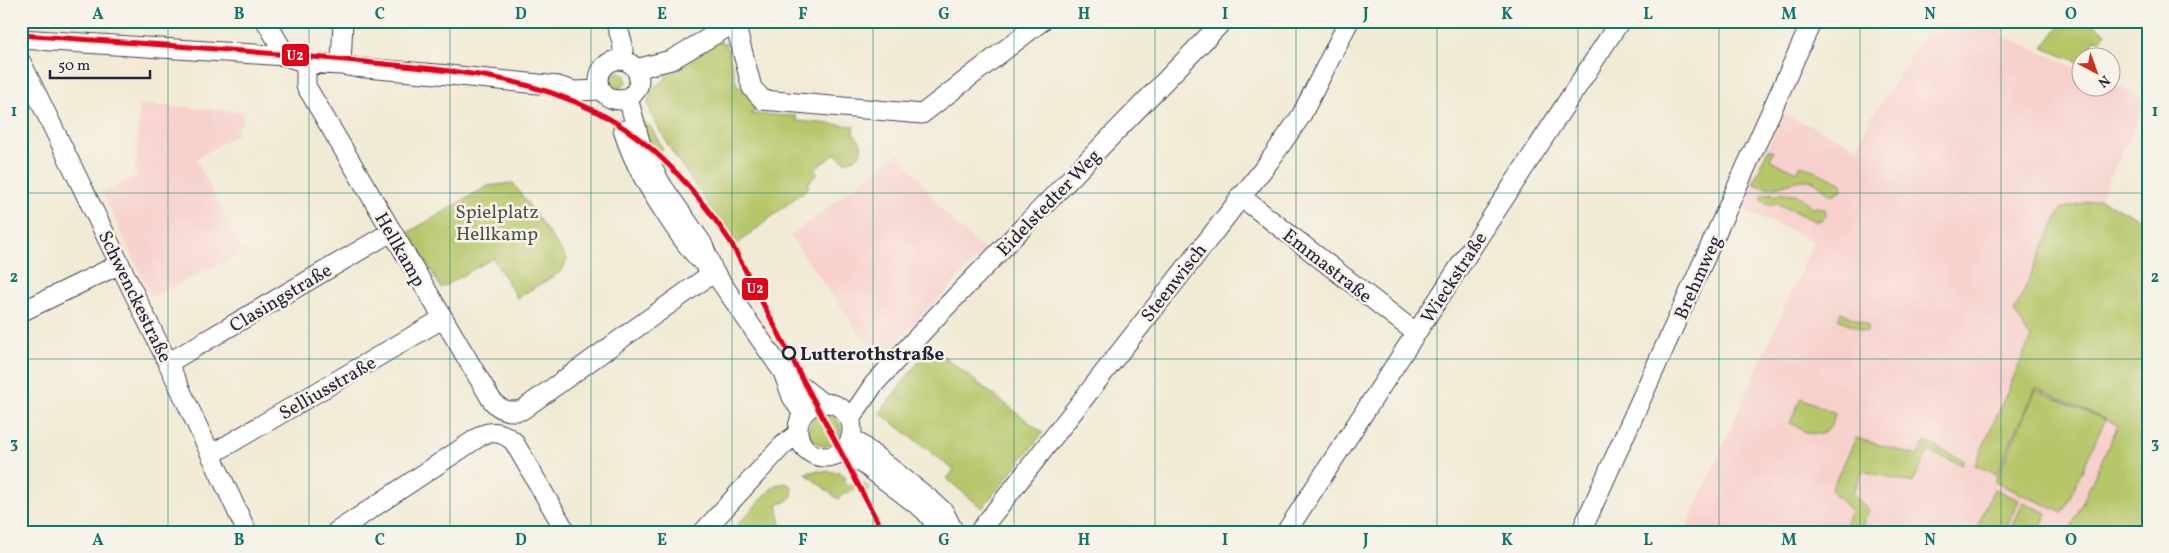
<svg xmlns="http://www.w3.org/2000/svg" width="2169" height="553" font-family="Vollkorn,serif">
	<rect width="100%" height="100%" fill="#f7f3e8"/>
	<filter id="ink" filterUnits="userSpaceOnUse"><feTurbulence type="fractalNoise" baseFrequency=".02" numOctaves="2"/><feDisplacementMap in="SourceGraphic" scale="10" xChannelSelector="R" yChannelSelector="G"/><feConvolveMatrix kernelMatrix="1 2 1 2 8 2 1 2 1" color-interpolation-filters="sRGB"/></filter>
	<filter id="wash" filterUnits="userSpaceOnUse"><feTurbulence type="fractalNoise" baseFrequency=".0096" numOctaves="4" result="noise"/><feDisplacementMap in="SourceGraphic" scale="20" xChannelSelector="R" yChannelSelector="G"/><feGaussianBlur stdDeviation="1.12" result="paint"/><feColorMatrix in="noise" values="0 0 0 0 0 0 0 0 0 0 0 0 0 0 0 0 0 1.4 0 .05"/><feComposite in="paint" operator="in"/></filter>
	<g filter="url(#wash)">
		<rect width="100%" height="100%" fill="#f1ead4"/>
		<path fill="#f7d0cc" d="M 1934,21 L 2008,21 L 2001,34 L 2081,70 L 2082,88 L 2112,88 L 2112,84 L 2148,100 L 2100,198 L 2148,223 L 2119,425 L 2069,532 L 1685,532 L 1814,241 L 1740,208 L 1783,114 L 1857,147 L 1869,121 Z
			M 139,104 L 243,112 L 243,123 L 236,128 L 238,133 L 196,159 L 243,253 L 152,297 L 102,193 L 135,177 Z
			M 899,153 L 944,212 L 984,251 L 882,357 L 863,338 L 790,236 Z"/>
		<path fill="#b6c669" stroke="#6c7452" d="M 2063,21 L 2089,21 L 2106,33 L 2100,40 L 2095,39 L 2086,57 L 2082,58 L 2081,63 L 2043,48 Z
			M 718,42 L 726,43 L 737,86 L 748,90 L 757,104 L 751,114 L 796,116 L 796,121 L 854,126 L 853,134 C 867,143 863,161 845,161 L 835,154 L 814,169 L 818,174 L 808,182 L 809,187 L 736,245 L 669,147 L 653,118 L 648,104 L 651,89 L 666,79 L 665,71 Z
			M610 80a8 8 0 1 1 16 0a8 8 0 1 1-16 0Z
			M 641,121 L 650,126 L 663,149 L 654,154 Z
			M 1768,149 L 1774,151 L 1770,160 L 1797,172 L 1801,165 L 1841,183 L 1842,190 L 1832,195 C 1824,191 1818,181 1810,180 C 1789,178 1774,195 1753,183 Z
			M 513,183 L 567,259 L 562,271 L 517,298 L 493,258 L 441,288 L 409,232 L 488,186 Z
			M 1785,193 L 1798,195 L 1811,206 L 1824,208 L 1825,217 L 1819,221 L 1815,221 L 1778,204 L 1769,205 L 1761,199 L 1764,194 Z
			M 2099,199 L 2148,223 L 2148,532 L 2069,532 L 2118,425 L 2036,388 L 1996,474 L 1975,465 L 2031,338 L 2014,312 L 2061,209 Z
			M 1841,312 L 1866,324 L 1868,326 L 1867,332 L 1838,319 Z
			M 930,346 L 1043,433 L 982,508 L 947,479 L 954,470 L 880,413 Z
			M 2036,390 L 2105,420 L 2063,513 L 1995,482 Z
			M 1801,398 L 1835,413 L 1832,425 L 1822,434 L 1805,433 L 1799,427 L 1790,423 Z
			M809 430a16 16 0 1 1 32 0a16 16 0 1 1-32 0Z
			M 1856,438 L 1918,456 L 1925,442 L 1963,460 L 1961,465 L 1928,451 L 1913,483 L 1863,471 L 1852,493 L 1869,510 L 1859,532 L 1842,532 L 1851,511 L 1831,490 Z
			M 816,471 L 839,472 L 846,478 L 843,482 L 849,487 L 857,478 L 870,489 L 863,493 L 859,486 L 847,493 L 845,492 L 838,499 L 805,473 Z
			M 786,483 L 792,487 L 792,496 L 786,502 L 777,504 L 781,526 L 774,531 L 762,528 L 760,532 L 731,532 L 775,485 Z
			M 1994,489 L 2019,500 L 2004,532 L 1992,532 L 1978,525 Z
			M 2023,503 L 2047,513 L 2039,532 L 2010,532 Z"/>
	</g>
	<g filter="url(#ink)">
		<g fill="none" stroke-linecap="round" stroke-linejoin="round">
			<defs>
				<path id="minor" d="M 266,21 L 286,56
					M 615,21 L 622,41 L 624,60
					M 735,23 L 752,88 L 763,100 L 922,114 L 1042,21
					M 21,39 L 286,56 L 306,63 L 341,65 L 353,67 L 449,75 L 558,86 L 574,91 L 601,90
					M599 80a20 20 0 1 1 40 0a20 20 0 1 1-40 0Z
					M 21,62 L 168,363 L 247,532
					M 306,63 L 306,86 L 491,399 C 499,410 509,413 522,410 L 714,272
					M 341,65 L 343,21
					M 636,69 L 671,60 L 738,21
					M 628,98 L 641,145 L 648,160 L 663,187 L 702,243 L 714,272 L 783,372 L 822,403
					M 623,130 C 634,165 651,192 671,222 C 683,240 694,256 711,270
					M 1240,196 L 1416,333
					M 21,312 L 120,264
					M 168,363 L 391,232
					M 783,372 L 792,397 L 803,414
					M798 430a27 27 0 1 1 54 0a27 27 0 1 1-54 0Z
					M 850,419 L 874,384 L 938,315 L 1223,21
					M 851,437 L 932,501 L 944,512 L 954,532
					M 842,451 L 861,462 L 924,510 L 934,522 L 953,529
					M 212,454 L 442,319
					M 336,532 L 482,435 C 494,430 505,433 514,442 L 566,532
					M 703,532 L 782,446 L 798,433
					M 979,532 L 1268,163 L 1301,116 L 1349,21
					M 1286,532 L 1620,21
					M 1581,532 L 1812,21"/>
			</defs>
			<use href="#minor" stroke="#414052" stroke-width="21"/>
			<use href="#minor" stroke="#fff" stroke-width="19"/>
			<defs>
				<path id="metro-1" d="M 21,35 C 136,43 251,50 365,62 C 447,71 519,73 595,111 C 653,140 694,188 730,241 L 883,532"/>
			</defs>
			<use href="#metro-1" stroke="#f7f3e8" stroke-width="9"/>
			<use href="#metro-1" stroke="#e2001a" stroke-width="5"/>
		</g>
	</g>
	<path fill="none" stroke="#0f766e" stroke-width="1" stroke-opacity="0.55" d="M 168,21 L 168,532M 309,21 L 309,532M 450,21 L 450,532M 591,21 L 591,532M 732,21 L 732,532M 873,21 L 873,532M 1014,21 L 1014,532M 1155,21 L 1155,532M 1296,21 L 1296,532M 1437,21 L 1437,532M 1578,21 L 1578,532M 1719,21 L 1719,532M 1860,21 L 1860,532M 2001,21 L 2001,532M 21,193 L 2148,193M 21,359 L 2148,359"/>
	<circle fill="#f7f3e8" stroke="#22223b" stroke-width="2.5" cx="789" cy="353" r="6"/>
	<g text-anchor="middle" stroke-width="5" stroke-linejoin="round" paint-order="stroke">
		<g font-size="19" fill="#22223b" stroke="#f7f3e8">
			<text transform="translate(1048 202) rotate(-46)" y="7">Eidelstedter Weg</text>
			<text transform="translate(401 249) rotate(60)" y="7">Hellkamp</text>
			<text transform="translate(1328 265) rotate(38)" y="7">Emmastraße</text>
			<text transform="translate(1453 277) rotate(-57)" y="7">Wieckstraße</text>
			<text transform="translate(1697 277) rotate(-66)" y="7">Brehmweg</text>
			<text transform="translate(1173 282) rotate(-52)" y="7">Steenwisch</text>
			<text transform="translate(136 296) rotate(64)" y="7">Schwenckestraße</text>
			<text transform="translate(280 297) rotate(-31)" y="7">Clasingstraße</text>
			<text transform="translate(327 387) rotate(-30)" y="7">Selliusstraße</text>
		</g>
		<g font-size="19" fill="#4e5349" stroke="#f7f3e8">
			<text x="497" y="218">Spielplatz<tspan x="497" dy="22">Hellkamp</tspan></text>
		</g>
		<g font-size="19" font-weight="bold" fill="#22223b" stroke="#f7f3e8" text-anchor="start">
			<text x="800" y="360">Lutterothstraße</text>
		</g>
	</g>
	<g stroke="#f7f3e8" stroke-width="2">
		<rect x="281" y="43" width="29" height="24" rx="5" fill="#e2001a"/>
		<rect x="741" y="277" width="28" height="24" rx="5" fill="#e2001a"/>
	</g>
	<g font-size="14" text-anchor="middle" font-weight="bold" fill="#fff">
		<text x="295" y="60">U2</text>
		<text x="755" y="293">U2</text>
	</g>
	<rect width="2169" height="553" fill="none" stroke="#f7f3e8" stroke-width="55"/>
	<g transform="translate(2096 72) rotate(139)"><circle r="24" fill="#f7f3e8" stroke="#a29fa3"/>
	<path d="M0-4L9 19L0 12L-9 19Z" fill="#c8321e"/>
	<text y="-8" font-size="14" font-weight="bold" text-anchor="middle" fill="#22223b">N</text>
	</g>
	<path d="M50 70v8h100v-8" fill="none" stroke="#22223b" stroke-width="2.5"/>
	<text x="58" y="70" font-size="15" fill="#22223b" stroke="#f7f3e8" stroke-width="4" paint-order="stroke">50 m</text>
	<rect x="28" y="28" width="2114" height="498" fill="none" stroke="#0f766e" stroke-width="2"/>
	<g font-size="16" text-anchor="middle" font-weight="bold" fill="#0f766e">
		<text x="98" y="19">A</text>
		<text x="239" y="19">B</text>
		<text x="380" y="19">C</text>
		<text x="521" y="19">D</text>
		<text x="662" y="19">E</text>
		<text x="803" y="19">F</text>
		<text x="944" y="19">G</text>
		<text x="1084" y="19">H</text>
		<text x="1225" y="19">I</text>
		<text x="1366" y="19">J</text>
		<text x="1507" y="19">K</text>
		<text x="1648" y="19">L</text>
		<text x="1789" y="19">M</text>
		<text x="1930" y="19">N</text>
		<text x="2071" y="19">O</text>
		<text x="14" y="116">1</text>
		<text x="2155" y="116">1</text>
		<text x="14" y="282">2</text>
		<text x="2155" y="282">2</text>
		<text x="14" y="448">3</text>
		<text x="2155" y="448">3</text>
		<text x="98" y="545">A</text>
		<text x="239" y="545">B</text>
		<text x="380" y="545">C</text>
		<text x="521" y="545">D</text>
		<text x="662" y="545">E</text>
		<text x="803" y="545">F</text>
		<text x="944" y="545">G</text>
		<text x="1084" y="545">H</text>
		<text x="1225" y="545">I</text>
		<text x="1366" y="545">J</text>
		<text x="1507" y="545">K</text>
		<text x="1648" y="545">L</text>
		<text x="1789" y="545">M</text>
		<text x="1930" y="545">N</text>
		<text x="2071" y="545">O</text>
	</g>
</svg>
